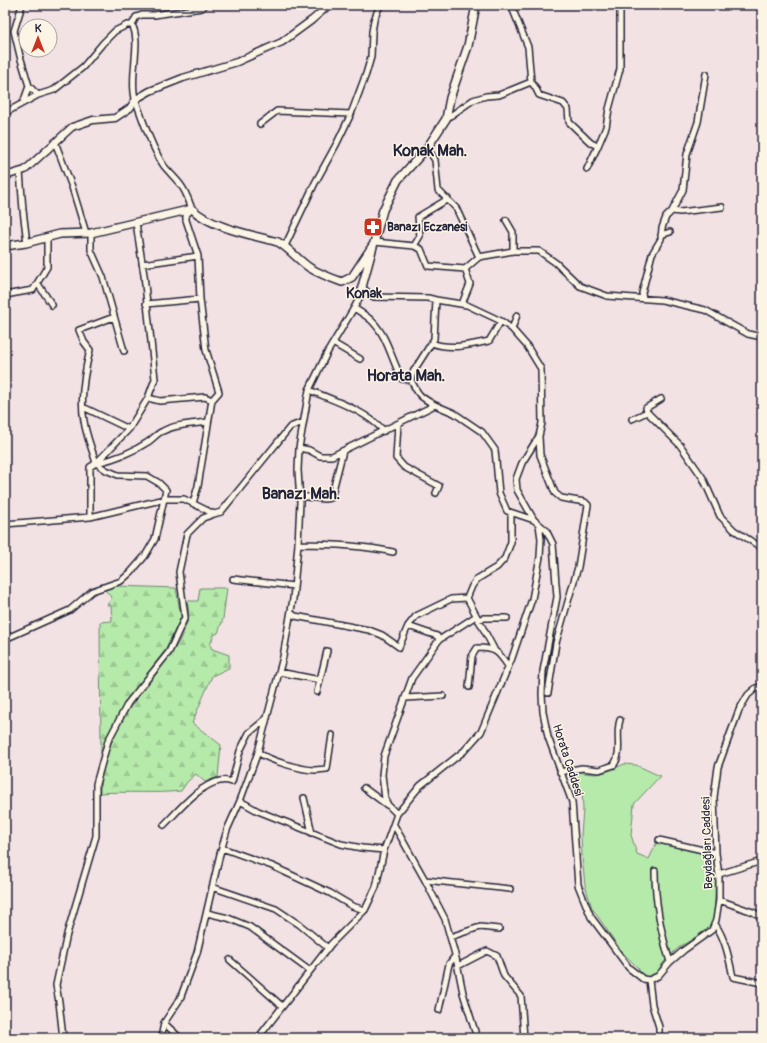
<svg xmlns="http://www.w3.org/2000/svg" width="767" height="1043" font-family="Pangolin,sans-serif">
	<defs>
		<pattern id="forest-firs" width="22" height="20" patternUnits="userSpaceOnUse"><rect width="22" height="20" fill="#b6eaaa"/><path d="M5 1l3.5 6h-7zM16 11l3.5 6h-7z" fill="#9cc893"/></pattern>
	</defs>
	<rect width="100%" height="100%" fill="#f3e2e3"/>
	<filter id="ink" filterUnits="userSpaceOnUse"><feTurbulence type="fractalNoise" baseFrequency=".025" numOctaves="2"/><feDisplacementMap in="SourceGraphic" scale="8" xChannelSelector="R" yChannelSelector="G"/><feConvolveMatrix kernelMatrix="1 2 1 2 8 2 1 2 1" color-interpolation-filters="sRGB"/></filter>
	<g filter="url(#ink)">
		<path fill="url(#forest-firs)" stroke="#6c8672" d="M 117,586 L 176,588 L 181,617 L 166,649 L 126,701 L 106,738 L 101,752 L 100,622 L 112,621 L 111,605 L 107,605 L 112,598 L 105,590 Z
			M 200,588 L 227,588 L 223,619 L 218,633 L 214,635 L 210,645 L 212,649 L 229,655 L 229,668 L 212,676 L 192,723 L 221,745 L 218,777 L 205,782 L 196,774 L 187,782 L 181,791 C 154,794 127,791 100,793 C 99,768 115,729 130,708 C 149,679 179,654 188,619 C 190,614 188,607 187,601 L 198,601 Z"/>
		<path fill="#b6eaaa" stroke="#6c8672" d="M 624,764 L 636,765 L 660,776 L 634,804 L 631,835 L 637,854 L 649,859 L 657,842 L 712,856 L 716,872 L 714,918 L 709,929 L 678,948 L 663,963 L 656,974 L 651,977 L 646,977 L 641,974 L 638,968 L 622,952 L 592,908 L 585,885 L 582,856 L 581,835 L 583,810 L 582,789 L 572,774 L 576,771 C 598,777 604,773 624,764 Z"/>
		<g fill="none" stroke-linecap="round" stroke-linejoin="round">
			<defs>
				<path id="minor" d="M 22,5 L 14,31 L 20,56 L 29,86 L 38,95
					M 132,25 L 136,17 L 142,15 L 154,15 L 202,8 L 205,5
					M 531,82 L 535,87 L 539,95 L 563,103 L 568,109 L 569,122 L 591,143 L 598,146 L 587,169
					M 23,103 L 29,86
					M 5,113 L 38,95 L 54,90 L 83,67 L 103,43 L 115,31 L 127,25 L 132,25 C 142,41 129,76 135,98 C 141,116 153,150 164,166 C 169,172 175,178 180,184 C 186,191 189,201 192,209 L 186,215 L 186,220 L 198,256 L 200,299 L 206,350 L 219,392 L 212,400 L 198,486 L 193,503
					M 446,119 L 473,100 L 486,96 L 499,95 L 531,82 L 528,47 L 511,5
					M 260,124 L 277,111 L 351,114
					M 55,142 L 72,187 L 86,233
					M 598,146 L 606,127 L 609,109 L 620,69 L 620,5
					M 427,148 L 435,160 L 438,190 L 456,208 L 479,257 L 513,251 L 539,251 L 556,263 L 580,286 L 607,296 L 662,300 L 705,310 L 748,334 L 762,337
					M 20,172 L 23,210 L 27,243
					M 672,211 L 683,190 L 687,154 L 698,122 L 706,74
					M 506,220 L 513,232 L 513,251
					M 91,233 L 91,250 L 103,277 L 124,351
					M 661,235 L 670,232
					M 375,242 L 414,246 L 421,249 L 428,266 L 465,269 L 470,284 L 462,304
					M 285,246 L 315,183 L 337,143 L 351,114 L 366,74 L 371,57 L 372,32 L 374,20 L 380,5
					M 414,246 L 420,236 L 418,217 L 448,199
					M 142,264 L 198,256
					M 465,269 L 479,257
					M 38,284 L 52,305
					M 362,287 L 373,297 L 428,298 L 436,300 L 467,305 L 501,321 L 512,329 L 527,346 L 541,369 L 542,423 L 539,436 L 522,463 L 516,479 L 517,490 L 534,520 L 546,530 L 553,544 L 557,597 L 543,671 L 542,694 L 543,712 L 548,737 L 572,802 L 578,885 L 591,917 L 629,968 L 643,979 L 649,980
					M 5,295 L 33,290 L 47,267 L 47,237
					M 643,298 L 642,293 L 652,254 L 661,239 L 662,228 L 666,217 L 672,211 L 680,212 L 722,207
					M 146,304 L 200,299
					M 354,308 C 360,312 367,316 372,321 C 388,337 391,359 402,379 L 411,380 L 413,372 L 434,339 L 436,300
					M 512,329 L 517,315
					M 333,343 L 360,359
					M 432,343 C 449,350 471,345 489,341 L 501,321
					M 411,380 C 418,395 420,397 435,405
					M 309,390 C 335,401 365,410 384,431
					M 148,398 L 160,401 L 205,397 L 212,400
					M 661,399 L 646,408 L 647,412 L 680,445 L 703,478 L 720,516 L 734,530 L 762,548
					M 83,407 L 129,429
					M 632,419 L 647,412
					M 398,424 L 396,458 L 404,467 L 439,486 L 436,493
					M 539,437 L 540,455 L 555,493 L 561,498 L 585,502 L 588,505 L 578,567 L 556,643 L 548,693
					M 299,448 L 309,450 L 320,456 L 332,456 L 435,405 L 454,413 L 482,432 L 495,450 L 499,493 L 507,511 L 534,520
					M 97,463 C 114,459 133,452 148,442 C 153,439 157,433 163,431 C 176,424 194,424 208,422
					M 299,496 L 324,499 L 331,498 L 343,451
					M 90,517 L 90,467 L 96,463 L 129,429 L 148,398 L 155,379 L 144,275 L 136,223
					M 5,524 L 90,517 L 165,499 L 184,499 L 214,514 L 221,512 L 290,427 L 303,422
					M 298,544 C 330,544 361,545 393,552
					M 233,579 L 294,586
					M 467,598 L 472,586 L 477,579 L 497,567 L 505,558 L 511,542 L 511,514
					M 291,613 L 295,616 L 369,630 L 382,635 L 399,647 L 408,626 L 437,636 L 439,640
					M 478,620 L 483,618 L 507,618
					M 408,626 L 416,616 L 451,599 L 467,598 L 494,649
					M 5,639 L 70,610 L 92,591 L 121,581 L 131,572 L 145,556 L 155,539 L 166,490 L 159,483 L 147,476 L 118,475 L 106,470 L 96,463 C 92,449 86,435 84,421 C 80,400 85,370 90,350 L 84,342 L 79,330 L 114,317
					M 279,672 L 320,680
					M 469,687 L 472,656 L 477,648 C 495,648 498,651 508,666
					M 317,692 L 327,651
					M 405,698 L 443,696
					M 258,752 C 267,760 302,770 315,770 C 319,770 323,769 327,769 L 332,735
					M 560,772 L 582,768 L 599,770 L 614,765 C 623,751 615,734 620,720
					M 364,788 L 387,805
					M 304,798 L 312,833
					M 240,801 L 258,811 L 341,844 L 362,848 L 384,850
					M 397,814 L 388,805 L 385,799 L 382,775 L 384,756 L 412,678 L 439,640 L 476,616
					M 164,825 C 178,811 200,784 220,781 C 224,780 229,781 232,782 L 240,751 L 249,733 L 267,718
					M 394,825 L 425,880 L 445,919 L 456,958 L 463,993 L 477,1038
					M 659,840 L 716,853
					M 222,848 L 272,866 L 330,893 L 352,906 L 365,910
					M 655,871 C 655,902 661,933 670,962
					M 719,874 L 762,861
					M 425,880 L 510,889
					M 212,887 L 276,909 L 300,925 L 328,948
					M 719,900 L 753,912 L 762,917
					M 207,913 L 228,918 L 250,927 L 310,971
					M 715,924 C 726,940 729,959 733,977 L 762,983
					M 450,937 L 480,927 L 499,929
					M 230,960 L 282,1006
					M 458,966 L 487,951 L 497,956 L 504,976 L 521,996 L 524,1038
					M 649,980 L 658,976 L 670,962 L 684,950 L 712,930 L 716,920 L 719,900 L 719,876 L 716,853 L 714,797 L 718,767 L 739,710 L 748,695 L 756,688 L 762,687
					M 649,980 L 652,1005 L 659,1027 L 659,1038
					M 439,1010 L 449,964 L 455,956
					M 164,1023 L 180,1038
					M 63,1038 L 59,1002 L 56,985 L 67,934 L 96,836 L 96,784 L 108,741 L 128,703 L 169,652 L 185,617 L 179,572 L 187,534 L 203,518 L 214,514
					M 161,1038 L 164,1023 L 180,999 L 197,953 L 220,854 L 227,830 L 240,801 L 258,752 L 283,657 L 293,599 L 298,544 L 300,502 L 298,470 L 299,448 L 309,390 L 327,353 L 354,308 L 360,297 L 362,287
					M 258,1038 L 331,944 L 365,910 L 376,887 L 384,850 L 397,814 L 420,786 L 464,751 L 481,732 L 512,658 L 532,599 L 540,557 L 541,539 L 539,525"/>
				<path id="tertiary" d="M 378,5 L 380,6
					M 5,176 L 25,170 L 72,127 L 93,120 L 115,118 L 130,108 L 136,99 L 150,91 L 183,78 L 237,62 L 282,42 L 312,20 L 329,5"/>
				<path id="secondary" d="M 5,246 L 26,243 L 60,234 L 91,233 L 192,209 C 212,228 252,235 278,242 C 290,249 298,260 310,268 C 320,274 331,278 342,282 L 352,277 L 375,242
					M 362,287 L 383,210 L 398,180 L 427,148 L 446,119 L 450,98 L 468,46 L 476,5"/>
			</defs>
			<use href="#minor" stroke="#22223b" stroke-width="8"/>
			<use href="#tertiary" stroke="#22223b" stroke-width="9"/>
			<use href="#secondary" stroke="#22223b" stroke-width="10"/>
			<use href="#minor" stroke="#fcf5e5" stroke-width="5"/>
			<use href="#tertiary" stroke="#fcf5e5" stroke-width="6"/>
			<use href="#secondary" stroke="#fcf5e5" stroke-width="7"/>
		</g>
	</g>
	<defs>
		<symbol id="pharmacy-square" viewBox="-11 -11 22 22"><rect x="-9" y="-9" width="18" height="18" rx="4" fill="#c8321e" stroke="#fcf5e5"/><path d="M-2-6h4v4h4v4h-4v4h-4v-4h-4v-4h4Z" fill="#fff"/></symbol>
	</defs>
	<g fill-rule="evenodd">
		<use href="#pharmacy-square" x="362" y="216" width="22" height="22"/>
	</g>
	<g text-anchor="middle" stroke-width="3" stroke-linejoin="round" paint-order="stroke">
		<g font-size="12" font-weight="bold" fill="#22223b" stroke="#fcf5e5" text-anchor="start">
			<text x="387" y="231">Banazı Eczanesi</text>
		</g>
		<g font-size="12" fill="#22223b" stroke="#fcf5e5">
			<text transform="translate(568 760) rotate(72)" y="4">Horata Caddesi</text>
			<text transform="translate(707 843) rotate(-92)" y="4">Beydağları Caddesi</text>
		</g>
		<g font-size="14" font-weight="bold" fill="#22223b" stroke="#fcf5e5">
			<text x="364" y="298">Konak</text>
		</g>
		<g font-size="16" font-weight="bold" fill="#22223b" stroke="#fcf5e5">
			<text x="430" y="156">Konak Mah.</text>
			<text x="406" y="381">Horata Mah.</text>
			<text x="301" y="499">Banazı Mah.</text>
		</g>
	</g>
	<rect width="767" height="1043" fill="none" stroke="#fcf5e5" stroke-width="20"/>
	<rect x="10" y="10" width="747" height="1023" fill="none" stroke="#22223b" stroke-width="1.5" filter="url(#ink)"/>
	<g transform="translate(38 38)"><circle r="19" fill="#fcf5e5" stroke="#a5a1a1"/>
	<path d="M0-3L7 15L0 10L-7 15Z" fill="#c8321e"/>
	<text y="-6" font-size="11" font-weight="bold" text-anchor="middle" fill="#22223b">K</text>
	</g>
</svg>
